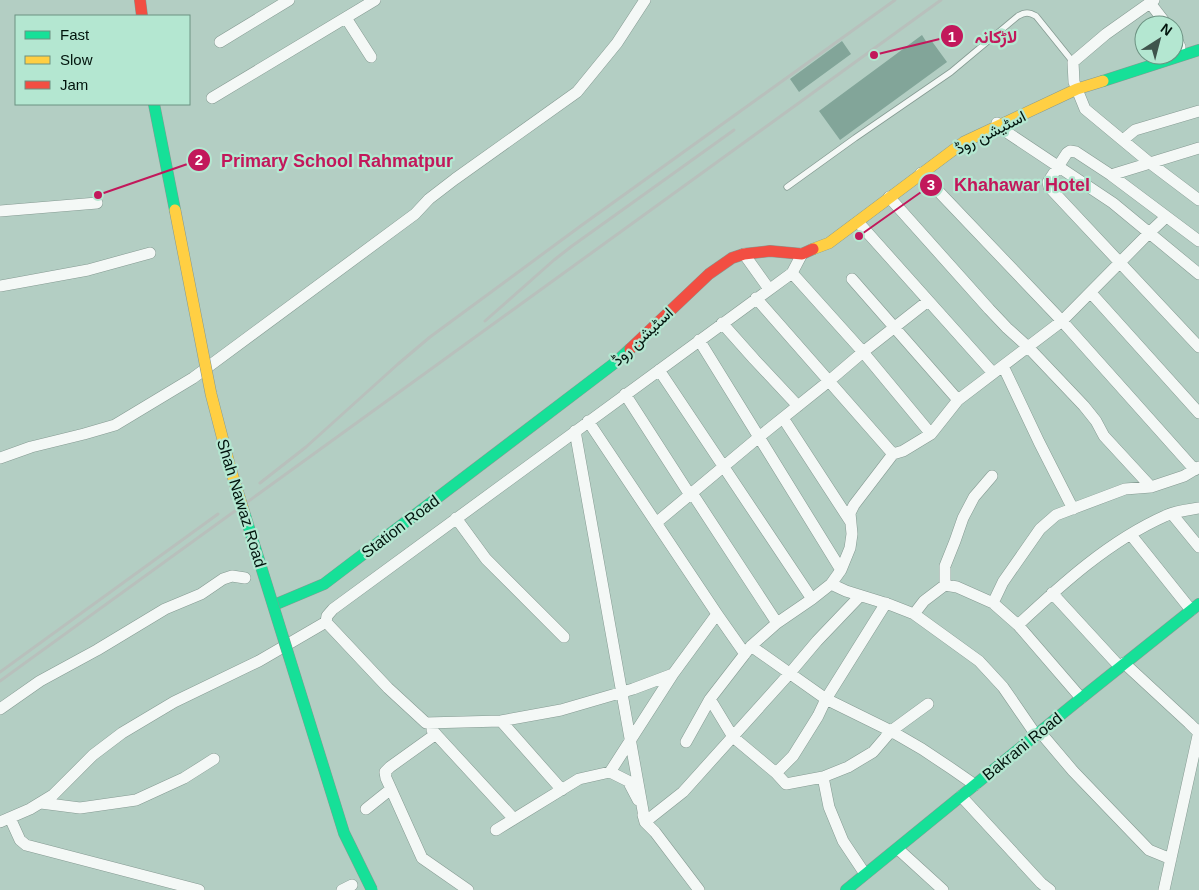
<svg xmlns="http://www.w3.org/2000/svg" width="1199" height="890" font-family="Helvetica,Vazirmatn,sans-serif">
	<rect width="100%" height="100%" fill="#b3cec3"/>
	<path fill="#82a599" d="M 922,35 L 927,43 L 931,40 L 947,62 L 840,140 L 819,111 Z
		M 842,41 L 851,54 L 799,92 L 790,79 Z"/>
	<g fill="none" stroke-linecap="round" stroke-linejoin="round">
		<defs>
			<path id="lane" d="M 787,187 L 855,138 L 951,72 L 1018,16 C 1025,12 1029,12 1036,16 L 1073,62"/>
			<path id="street" d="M 1154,0 L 1106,34 L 1073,62 L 1074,82 L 1085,109 L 1150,163 L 1199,200
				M 1150,3 L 1167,25
				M 346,18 L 371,57
				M 1174,33 L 1180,47
				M 220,42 L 289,0
				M 212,98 L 375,0
				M 997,123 L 999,127 L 1113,203 L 1199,274
				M 1123,140 L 1135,130 L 1199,111
				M 921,173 L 1062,321 L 1195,470
				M 1111,175 L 1199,148
				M 889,197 L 989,309 L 1007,328 L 1028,347 L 1084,406 L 1096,421 L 1104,436 L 1151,487
				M 0,211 L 97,203
				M 858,222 L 993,373
				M 1199,241 L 1111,175 L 1076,152 L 1070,151 L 1067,153 L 1048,182 L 1049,187 L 1199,347
				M 744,254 L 769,289
				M 792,273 L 863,352 L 931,434
				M 852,279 L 958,400
				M 0,286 L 88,270 L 150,253
				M 1091,293 L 1199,413
				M 756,298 L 893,454
				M 722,323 L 754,359 L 798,406
				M 699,340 L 841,570
				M 1003,366 L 1039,442 L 1073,509
				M 659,370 L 812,599
				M 625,394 L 690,495
				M 783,418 L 850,521
				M 588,421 L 717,614 L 745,654
				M 575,431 L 645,822 L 683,792 L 790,673 L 817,641 L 860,596
				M 0,458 L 31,447 L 84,434 L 115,425 L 193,378 L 415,214 L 429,199 L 455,179 L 577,92 L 617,43 L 645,0
				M 692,493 L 777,623
				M 1172,514 L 1199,547
				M 456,518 L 486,559 L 564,637
				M 656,523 L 759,437 L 829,381 L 863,352 L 928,301
				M 1131,535 L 1191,610
				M 831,584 L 846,591 L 891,605 L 914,614 L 979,661 L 1003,687 L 1036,735
				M 945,585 L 945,566 L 955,541 L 963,518 L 974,497 L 992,476
				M 1052,593 L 1120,667
				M 993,603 L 1003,582 L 1040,529 L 1056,515 L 1125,489 L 1151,487 L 1184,476 L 1199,467
				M 717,614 L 673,674 L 633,689 L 561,710 L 501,721 L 426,723 L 388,688 L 326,622 L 327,616 L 333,609 L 792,273 L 802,254
				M 914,614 L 924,601 L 945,585 L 957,587 L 993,603 L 1018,625 L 1081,698
				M 1018,625 C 1062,584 1109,541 1165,516 C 1175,511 1188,510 1199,508
				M 751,646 L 826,699 L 891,731 L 922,749 L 952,769 L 975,785
				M 1124,663 L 1189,723 L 1195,729 L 1199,730
				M 710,699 L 733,737 L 776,773 L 786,784 L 823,777 L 848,767 L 873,752 L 891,731 L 928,704
				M 0,709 L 40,681 L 97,650 L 165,609 L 201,594 L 223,579 L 232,576 L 245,578
				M 501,721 L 562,790
				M 432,730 L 514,819
				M 1040,732 L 1073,771 L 1149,850 L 1171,859
				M 436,734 L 390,767 L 385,772 L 386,778 L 422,858 L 468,890
				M 686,742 L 710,699 L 751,646 L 777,623 L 812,599 L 831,584 L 841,570 L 850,548 L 852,534 L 850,513 L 854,505 L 893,454 L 903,451 L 931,434 L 958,400 L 1062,321 L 1150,232 L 1166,217
				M 610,772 L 673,674
				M 776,773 L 793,756 L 818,716 L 826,699 L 886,603
				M 823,777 L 829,807 L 843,841 L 865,874
				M 961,796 L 1041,883 L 1050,890
				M 41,803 L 80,808 L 136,800 L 184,778 L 214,759
				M 366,809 L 391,789
				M 643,815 L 645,822 L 655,832 L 699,890
				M 10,818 L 20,840 L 26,845 L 199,890
				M 0,822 L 30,809 L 53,795 L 93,755 L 122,733 L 174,702 L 259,661 L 326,622
				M 496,830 L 579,779 L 610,772 L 628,781 L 638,800
				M 898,849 L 943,890
				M 342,890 L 352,885
				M 1164,890 L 1199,731"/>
			<path id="fast" d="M 1103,81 L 1199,50
				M 154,104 L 175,210
				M 274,605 L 324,584 L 616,362 L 630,349
				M 846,890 L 1074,704 L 1199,604"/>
			<path id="slow" d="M 813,249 L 829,243 L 964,142 L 1077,89 L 1103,81"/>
			<path id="jam" d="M 140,0 L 142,16
				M 630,349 L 709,274 L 732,258 L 744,254 L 770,251 L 802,254 L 813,249"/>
		</defs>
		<use href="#lane" stroke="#859a92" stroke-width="7"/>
		<use href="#street" stroke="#859a92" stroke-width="12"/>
		<use href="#fast" stroke="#859a92" stroke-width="12"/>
		<use href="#slow" stroke="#859a92" stroke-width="12"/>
		<use href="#jam" stroke="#859a92" stroke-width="12"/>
		<use href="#lane" stroke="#f4f8f6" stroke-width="5.5"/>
		<use href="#street" stroke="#f4f8f6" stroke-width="11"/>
		<use href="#fast" stroke="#16e098" stroke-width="11"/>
		<use href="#slow" stroke="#ffcf43" stroke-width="11"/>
		<use href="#jam" stroke="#f24e42" stroke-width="11"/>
		<path stroke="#b8c0bc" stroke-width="3" d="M 485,321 L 554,260 L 572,246 L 734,130
			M 260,483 L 306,447 L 398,364 L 430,337 L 582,225 L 895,0
			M 0,672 L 218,514
			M 0,681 L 941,0"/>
		<defs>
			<path id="fast-bridge" d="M 244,512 L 344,833 L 372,890"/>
			<path id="slow-bridge" d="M 175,210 L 211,394 L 230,467 L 244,512"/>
		</defs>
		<use href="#fast-bridge" stroke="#859a92" stroke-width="12" stroke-linecap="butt"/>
		<use href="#slow-bridge" stroke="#859a92" stroke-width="12" stroke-linecap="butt"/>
		<use href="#fast-bridge" stroke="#16e098" stroke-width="11"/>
		<use href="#slow-bridge" stroke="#ffcf43" stroke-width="11"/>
	</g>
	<g text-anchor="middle" stroke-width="4.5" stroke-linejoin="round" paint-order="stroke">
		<g font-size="16" fill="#01130c" stroke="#b4e7d1">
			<text transform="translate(990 132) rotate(-27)" y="6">اسٹیشن روڈ</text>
			<text transform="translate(642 336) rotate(-43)" y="6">اسٹیشن روڈ</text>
			<text transform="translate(242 503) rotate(73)" y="6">Shah Nawaz Road</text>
			<text transform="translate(400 526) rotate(-37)" y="6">Station Road</text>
			<text transform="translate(1022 746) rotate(-39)" y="6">Bakrani Road</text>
		</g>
	</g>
	<path fill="none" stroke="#c2185b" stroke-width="2" d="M874 55L952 36M98 195L199 160M859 236L931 185"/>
	<g fill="#c2185b" stroke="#b4e7d1" stroke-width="2">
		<circle cx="874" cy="55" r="5"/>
		<circle cx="98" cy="195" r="5"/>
		<circle cx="859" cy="236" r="5"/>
		<circle cx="952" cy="36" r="12"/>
		<circle cx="199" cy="160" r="12"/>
		<circle cx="931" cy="185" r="12"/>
	</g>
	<g font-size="15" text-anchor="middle" font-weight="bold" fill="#fff">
		<text x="952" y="42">1</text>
		<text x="199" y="165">2</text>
		<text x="931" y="190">3</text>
	</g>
	<g font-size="18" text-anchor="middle" font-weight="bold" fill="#c2185b" stroke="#b4e7d1" stroke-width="4.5" stroke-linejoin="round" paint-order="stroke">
		<text x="996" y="43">لاڑکانہ</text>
		<text x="337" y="167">Primary School Rahmatpur</text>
		<text x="1022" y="191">Khahawar Hotel</text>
	</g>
	<rect x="15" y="15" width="175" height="90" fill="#b4e7d1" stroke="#6c9282"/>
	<rect x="25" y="31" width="25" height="8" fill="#16e098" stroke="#6c9282"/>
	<text x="60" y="40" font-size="15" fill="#01130c">Fast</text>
	<rect x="25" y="56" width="25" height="8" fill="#ffcf43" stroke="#6c9282"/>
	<text x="60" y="65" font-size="15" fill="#01130c">Slow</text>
	<rect x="25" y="81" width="25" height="8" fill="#f24e42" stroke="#6c9282"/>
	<text x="60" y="90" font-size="15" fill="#01130c">Jam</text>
	<g transform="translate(1159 40) rotate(36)"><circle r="24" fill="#b4e7d1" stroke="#6c9282"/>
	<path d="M0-4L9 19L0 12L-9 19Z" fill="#3f544c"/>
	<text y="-8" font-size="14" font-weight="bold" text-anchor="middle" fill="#01130c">N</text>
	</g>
</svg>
